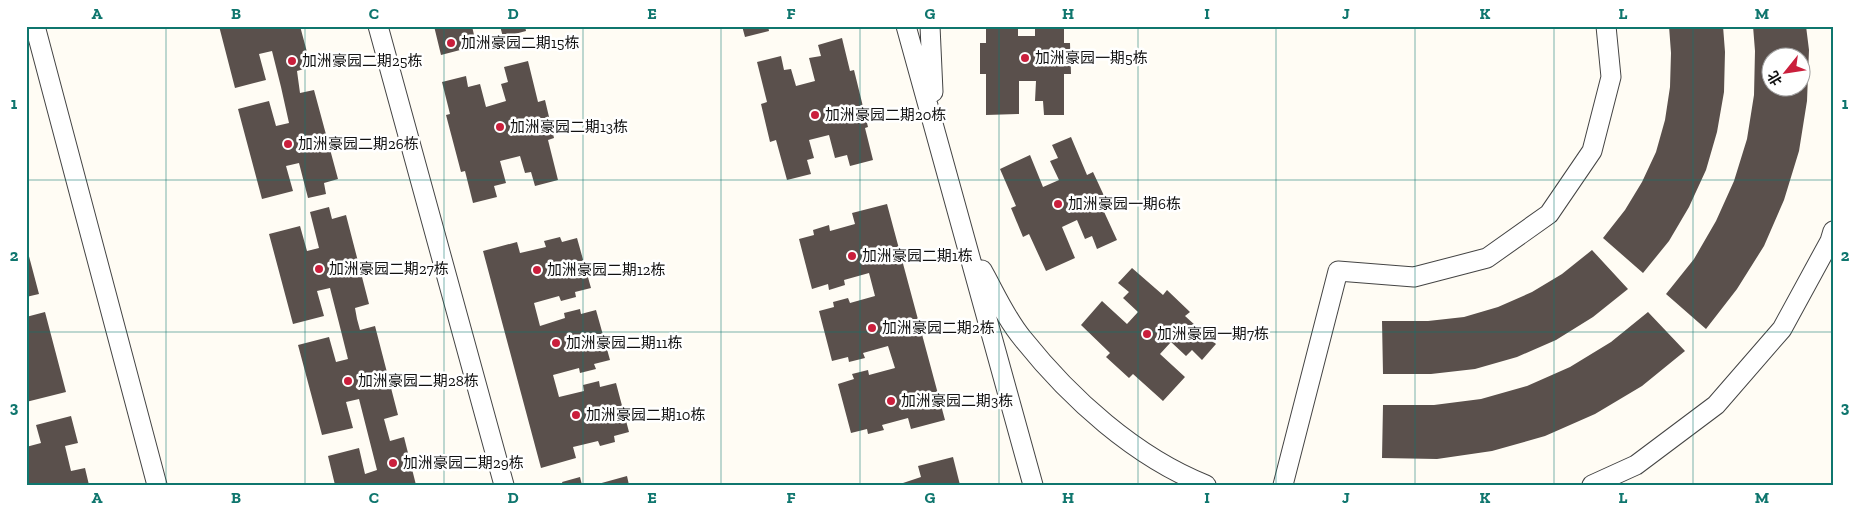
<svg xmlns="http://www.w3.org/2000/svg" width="1859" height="511" font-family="'Zilla Slab','Noto Sans SC',serif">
	<rect width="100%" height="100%" fill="#fffcf4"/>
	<path fill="#5a504c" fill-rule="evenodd" d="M 219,26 L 300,26 L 311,67 L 297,71 L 300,93 L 314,90 L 338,179 L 324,183 L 326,194 L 308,198 L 299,163 L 286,166 L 293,191 L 262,199 L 238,109 L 269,101 L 276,126 L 289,123 L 281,87 L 272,51 L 259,54 L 266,80 L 235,88 Z
		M 434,26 L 472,26 L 474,35 L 462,37 L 464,49 L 441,55 Z
		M 500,26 L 525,26 L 526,31 L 503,37 Z
		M 742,26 L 768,26 L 769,31 L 745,37 Z
		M 986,26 L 1018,26 L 1018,36 L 1035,36 L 1035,26 L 1064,26 L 1064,43 L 1070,43 L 1071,74 L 1064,74 L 1064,115 L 1044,115 L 1043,101 L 1035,101 L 1036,81 L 1019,81 L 1019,114 L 986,115 L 986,74 L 980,74 L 980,43 L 986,43 Z
		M 1669,26 L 1723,26 L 1725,52 L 1724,92 L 1717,132 L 1706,170 L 1689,207 L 1669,241 L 1643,273 L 1603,238 L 1625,210 L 1642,182 L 1656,152 L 1665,120 L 1670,87 L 1671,53 Z
		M 1753,26 L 1806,26 L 1809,50 L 1807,101 L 1799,151 L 1784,200 L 1764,246 L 1737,289 L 1706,329 L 1666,294 L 1694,259 L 1716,221 L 1734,181 L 1747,139 L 1754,95 L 1755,51 ZM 1772,58 L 1802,58 L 1802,88 L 1772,88 Z
		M 842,38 L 850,71 L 854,70 L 868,127 L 865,128 L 873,160 L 850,166 L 847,155 L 835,158 L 829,135 L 809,140 L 814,158 L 807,160 L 811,174 L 787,180 L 776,140 L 770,142 L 761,104 L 767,102 L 757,62 L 781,56 L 784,70 L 791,69 L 796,86 L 815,81 L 809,58 L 821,56 L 818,45 Z
		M 528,61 L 538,102 L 545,100 L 554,138 L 548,140 L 558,180 L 535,186 L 531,172 L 525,173 L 520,156 L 500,161 L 506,183 L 494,186 L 497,197 L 473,203 L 465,171 L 461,172 L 446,115 L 450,114 L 442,82 L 466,76 L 468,87 L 480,84 L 486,107 L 506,101 L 501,84 L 508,82 L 504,67 Z
		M 1071,137 L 1087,175 L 1093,172 L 1106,200 L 1100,203 L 1117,240 L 1097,249 L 1092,236 L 1085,239 L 1077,220 L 1062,227 L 1075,258 L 1046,271 L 1029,234 L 1023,237 L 1011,208 L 1016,206 L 1000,169 L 1030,155 L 1043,187 L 1059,180 L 1050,161 L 1058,158 L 1052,145 Z
		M 887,204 L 945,420 L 911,429 L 908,418 L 882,425 L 884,430 L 868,434 L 867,429 L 851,433 L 838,384 L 854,379 L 852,374 L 868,370 L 869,375 L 895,368 L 888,346 L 863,353 L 865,358 L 849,362 L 848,357 L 832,361 L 819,311 L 834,307 L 833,302 L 848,298 L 850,303 L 875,296 L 869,273 L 844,280 L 845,285 L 829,290 L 828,284 L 812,289 L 799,239 L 814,235 L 813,230 L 829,225 L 830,231 L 855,224 L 852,213 Z
		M 329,207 L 332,219 L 346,215 L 369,304 L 355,308 L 357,319 L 360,330 L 375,326 L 398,415 L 384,419 L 390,441 L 404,437 L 416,485 L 335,485 L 328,456 L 359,448 L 365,474 L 377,470 L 359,399 L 346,402 L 353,428 L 322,435 L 298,345 L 329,337 L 336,362 L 348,359 L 339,323 L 330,288 L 317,291 L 324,316 L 293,324 L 269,234 L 300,226 L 307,251 L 319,248 L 310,212 Z
		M 560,237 L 562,242 L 577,238 L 591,288 L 575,292 L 576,297 L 561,301 L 559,296 L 534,303 L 540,326 L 565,318 L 564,313 L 580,309 L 581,314 L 596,310 L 610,360 L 594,364 L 596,369 L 580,373 L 579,368 L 553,375 L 559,397 L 584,391 L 583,385 L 599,381 L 600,387 L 616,383 L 629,432 L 614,436 L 615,442 L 600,446 L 598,441 L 573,447 L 576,458 L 541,468 L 483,251 L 517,242 L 520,253 L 546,247 L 544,241 Z
		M 26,245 L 39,294 L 26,297 Z
		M 1592,250 L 1628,289 L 1593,317 L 1556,340 L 1517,357 L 1475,369 L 1431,374 L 1383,374 L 1382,321 L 1428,321 L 1464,317 L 1498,307 L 1532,292 L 1562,274 Z
		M 1132,268 L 1163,295 L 1167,290 L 1190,312 L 1185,316 L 1216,344 L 1202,360 L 1192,350 L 1186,356 L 1171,342 L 1160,354 L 1185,377 L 1163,401 L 1133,374 L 1129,378 L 1106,357 L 1110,353 L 1081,325 L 1102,301 L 1127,324 L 1138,312 L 1123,298 L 1129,292 L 1118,283 Z
		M 45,312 L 66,392 L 26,402 L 26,317 Z
		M 1648,312 L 1685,351 L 1642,386 L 1595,414 L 1545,436 L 1492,451 L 1437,459 L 1382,458 L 1383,405 L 1434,405 L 1481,399 L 1527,386 L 1570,367 L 1611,342 Z
		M 71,416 L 78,443 L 65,446 L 71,471 L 85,468 L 89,485 L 26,485 L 26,447 L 41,443 L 36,425 Z
		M 953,457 L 960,485 L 897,485 L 921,477 L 918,466 Z
		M 627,476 L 629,485 L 598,485 L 598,484 Z
		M 580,477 L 582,485 L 563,485 L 562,482 Z"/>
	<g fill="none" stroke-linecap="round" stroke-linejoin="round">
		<defs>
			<path id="service" d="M 35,26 L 157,485
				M 378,26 L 504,485
				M 906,26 L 1033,485
				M 930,26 L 933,92
				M 982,270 C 995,293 1006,319 1023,339 C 1070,398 1135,457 1206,485
				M 1283,485 L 1338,271 L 1414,277 L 1487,258 L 1549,214 L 1592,151 L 1611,77 L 1606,26
				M 1592,485 L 1636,465 L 1716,405 L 1782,329 L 1830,241 L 1833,231"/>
		</defs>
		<use href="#service" stroke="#444" stroke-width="21"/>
		<use href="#service" stroke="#fff" stroke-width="19"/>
	</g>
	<path fill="none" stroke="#0f766e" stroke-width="1" stroke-opacity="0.55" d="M 166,26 L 166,485M 305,26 L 305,485M 444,26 L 444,485M 583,26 L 583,485M 721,26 L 721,485M 860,26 L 860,485M 999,26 L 999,485M 1138,26 L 1138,485M 1276,26 L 1276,485M 1415,26 L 1415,485M 1554,26 L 1554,485M 1693,26 L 1693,485M 26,180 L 1833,180M 26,332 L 1833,332"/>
	<g fill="#ca1f3c" stroke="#fff" stroke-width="2">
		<circle cx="451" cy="43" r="5"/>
		<circle cx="1025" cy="58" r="5"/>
		<circle cx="292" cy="61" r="5"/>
		<circle cx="815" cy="115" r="5"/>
		<circle cx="500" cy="127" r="5"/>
		<circle cx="288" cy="144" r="5"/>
		<circle cx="1058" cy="204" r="5"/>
		<circle cx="852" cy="256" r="5"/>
		<circle cx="319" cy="269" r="5"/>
		<circle cx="537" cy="270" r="5"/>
		<circle cx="872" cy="328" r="5"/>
		<circle cx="1147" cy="334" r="5"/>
		<circle cx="556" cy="343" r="5"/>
		<circle cx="348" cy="381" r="5"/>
		<circle cx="891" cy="401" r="5"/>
		<circle cx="576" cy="415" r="5"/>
		<circle cx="393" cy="463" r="5"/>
	</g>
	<g text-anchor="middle" stroke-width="5" stroke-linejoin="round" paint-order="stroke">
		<g font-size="15" fill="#111" stroke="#fff" text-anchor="start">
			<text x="461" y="48">加洲豪园二期15栋</text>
			<text x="1035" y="63">加洲豪园一期5栋</text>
			<text x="302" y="66">加洲豪园二期25栋</text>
			<text x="825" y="120">加洲豪园二期20栋</text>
			<text x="510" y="132">加洲豪园二期13栋</text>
			<text x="298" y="149">加洲豪园二期26栋</text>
			<text x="1068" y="209">加洲豪园一期6栋</text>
			<text x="862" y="261">加洲豪园二期1栋</text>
			<text x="329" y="274">加洲豪园二期27栋</text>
			<text x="547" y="275">加洲豪园二期12栋</text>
			<text x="882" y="333">加洲豪园二期2栋</text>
			<text x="1157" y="339">加洲豪园一期7栋</text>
			<text x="566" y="348">加洲豪园二期11栋</text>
			<text x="358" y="386">加洲豪园二期28栋</text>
			<text x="901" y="406">加洲豪园二期3栋</text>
			<text x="586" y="420">加洲豪园二期10栋</text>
			<text x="403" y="468">加洲豪园二期29栋</text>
		</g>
	</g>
	<rect width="1859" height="511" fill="none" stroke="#ffffff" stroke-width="55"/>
	<g transform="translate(1786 72) rotate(240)"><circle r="24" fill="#ffffff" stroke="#a0a0a0"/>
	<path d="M0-4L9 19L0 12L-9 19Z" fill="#ca1f3c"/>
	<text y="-8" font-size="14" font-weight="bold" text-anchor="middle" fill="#111111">北</text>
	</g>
	<rect x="28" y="28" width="1804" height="456" fill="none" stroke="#0f766e" stroke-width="2"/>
	<g font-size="16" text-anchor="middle" font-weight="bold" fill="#0f766e">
		<text x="97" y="19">A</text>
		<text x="236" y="19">B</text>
		<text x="374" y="19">C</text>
		<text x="513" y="19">D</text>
		<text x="652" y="19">E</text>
		<text x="791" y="19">F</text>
		<text x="930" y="19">G</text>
		<text x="1068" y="19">H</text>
		<text x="1207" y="19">I</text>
		<text x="1346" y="19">J</text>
		<text x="1485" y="19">K</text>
		<text x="1623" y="19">L</text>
		<text x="1762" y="19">M</text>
		<text x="14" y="109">1</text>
		<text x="1845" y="109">1</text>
		<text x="14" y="261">2</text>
		<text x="1845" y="261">2</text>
		<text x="14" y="413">3</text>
		<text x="1845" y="413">3</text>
		<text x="97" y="503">A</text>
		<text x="236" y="503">B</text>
		<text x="374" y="503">C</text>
		<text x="513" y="503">D</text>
		<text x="652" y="503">E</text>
		<text x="791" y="503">F</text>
		<text x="930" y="503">G</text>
		<text x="1068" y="503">H</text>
		<text x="1207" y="503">I</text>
		<text x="1346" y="503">J</text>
		<text x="1485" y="503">K</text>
		<text x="1623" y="503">L</text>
		<text x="1762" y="503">M</text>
	</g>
</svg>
